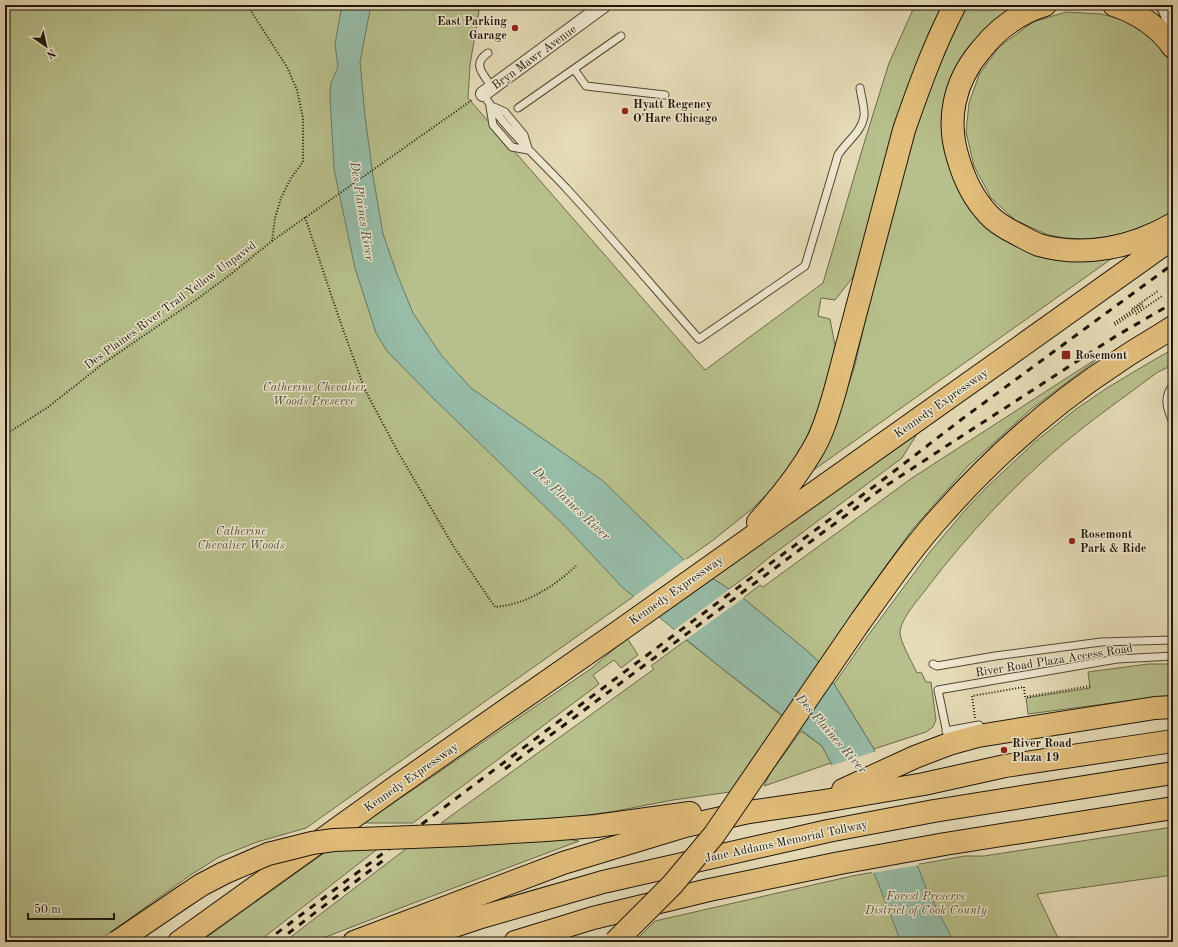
<svg xmlns="http://www.w3.org/2000/svg" width="1178" height="947" font-family="'Old Standard TT',serif">
	<rect width="100%" height="100%" fill="#e5dbb6"/>
	<filter id="stains"><feTurbulence type="fractalNoise" baseFrequency=".005" numOctaves="4"/><feColorMatrix values="0 0 0 0 .2 0 0 0 0 .09 0 0 0 0 .02 0 0 0 .5 -.17"/></filter>
	<radialGradient id="worn" r=".72"><stop offset=".6" stop-color="#630" stop-opacity="0"/><stop offset="1" stop-color="#630" stop-opacity=".3"/></radialGradient>
	<path fill="#b7c08c" stroke="#6b6a4a" d="M 5,5 L 480,5 L 470,65 L 468,98 L 705,370 L 823,283 L 862,150 L 889,63 L 915,5 L 946,5 L 874,211 L 853,277 L 835,300 L 821,298 L 818,316 L 830,319 L 837,356 L 815,424 L 796,459 L 775,486 L 752,509 L 712,541 L 306,828 L 257,842 L 219,857 L 189,876 L 97,942 L 5,942 Z
		M 966,5 L 1021,5 L 950,89 L 977,215 L 1114,257 L 815,469 L 812,467 L 831,434 L 854,369 L 881,253 L 906,158 L 930,85 Z
		M 1066,12 L 1101,14 L 1131,22 L 1165,49 L 1173,61 L 1173,212 L 1164,217 L 1128,232 L 1106,237 L 1085,239 L 1065,238 L 1048,235 L 1015,220 L 991,198 L 974,166 L 966,132 L 969,103 L 979,75 L 999,47 L 1033,22 Z
		M 1173,349 L 1173,365 L 1158,372 C 1127,395 1094,418 1064,443 C 1013,486 967,535 927,588 C 919,599 901,618 900,632 C 899,640 913,664 917,673 L 921,672 L 926,682 L 931,682 L 936,720 L 933,727 L 926,732 L 874,749 L 834,684 L 869,634 L 929,553 L 967,508 L 987,487 L 1036,441 L 1076,409 L 1107,388 L 1147,364 Z
		M 1096,359 L 1094,362 L 1030,410 L 968,466 L 911,531 L 871,587 L 850,620 L 820,663 L 806,650 L 743,598 L 760,585 L 763,587 L 912,478 Z
		M 917,434 L 902,458 L 771,556 L 748,575 L 729,589 L 712,578 Z
		M 627,638 L 638,655 L 621,668 L 614,660 L 593,675 L 599,684 L 413,823 L 364,823 L 592,668 Z
		M 686,640 L 782,716 L 730,792 L 673,800 L 616,811 L 573,817 L 481,823 L 441,823 L 654,669 L 651,666 Z
		M 1148,664 L 1173,664 L 1173,695 L 1028,714 L 1026,698 L 1090,688 L 1088,672 Z
		M 801,731 L 822,746 L 831,763 L 764,786 L 771,772 Z
		M 1173,827 L 1173,875 L 1037,894 L 1060,942 L 634,942 L 655,921 L 852,876 L 965,856 L 984,856 Z
		M 560,838 L 579,841 L 411,904 L 313,942 L 284,942 L 411,845 Z
		M 384,844 L 258,942 L 200,942 L 331,848 Z"/>
	<path fill="#97bca8" stroke="#677968" d="M 342,5 L 371,5 L 360,62 L 365,116 L 373,176 L 383,234 L 397,274 L 413,313 L 442,356 L 471,388 L 603,481 L 684,560 L 743,598 L 806,650 L 820,663 L 834,684 L 874,749 L 926,888 L 954,942 L 901,942 L 831,763 L 822,746 L 719,666 L 622,587 L 567,528 L 434,399 L 387,351 L 376,333 L 355,268 L 334,169 L 330,95 L 331,83 L 338,67 L 335,44 Z"/>
	<path fill="#e5dbb6" d="M 686,559 L 713,577 L 656,618 L 632,598 Z
		M 731,588 L 745,597 L 684,641 L 673,631 Z
		M 877,751 L 919,865 L 872,873 L 830,766 Z"/>
	<g fill="none" stroke-linecap="round" stroke-linejoin="round">
		<defs>
			<path id="lane" d="M 488,53 C 471,64 484,75 492,87
				M 574,69 L 586,86 L 665,95
				M 483,94 C 506,130 538,158 567,189 C 612,238 655,289 699,339 L 805,266 L 838,155 C 846,142 862,132 864,116 C 865,109 861,96 860,88
				M 490,107 L 493,125 L 512,147 L 528,150
				M 494,107 L 505,112 L 524,135 L 528,148
				M 518,108 L 621,36
				M 1173,385 C 1163,398 1167,409 1173,422
				M 933,664 L 937,666 L 995,656 L 1101,642 L 1173,640
				M 946,731 L 979,725
				M 949,743 L 938,690 L 1117,659 L 1173,656
				M 1072,941 L 1072,942"/>
			<path id="street" d="M 483,94 L 604,5"/>
			<path id="secondary" d="M 1166,5 L 1173,20"/>
			<path id="highway" d="M 1045,5 C 1019,13 997,29 980,51 C 954,82 946,120 958,158 C 964,179 973,198 988,214 C 995,222 1005,228 1015,233 C 1023,237 1031,242 1039,245 C 1084,258 1134,247 1173,224
				M 1114,5 C 1137,13 1159,27 1173,47
				M 758,522 C 778,500 797,477 812,451 C 823,433 829,411 835,391 L 904,130 C 919,87 934,45 955,5
				M 860,622 C 886,586 911,549 941,516 C 993,457 1053,404 1119,361 C 1136,349 1155,339 1173,327
				M 843,790 L 915,757 L 949,744 L 978,736 L 1155,708 L 1173,707
				M 464,835 L 547,830 L 596,826 L 690,813
				M 179,942 L 394,788 L 618,632 L 1020,347 L 1173,238
				M 354,942 L 563,863 L 685,826 L 749,812 L 818,802 L 924,784 L 1005,766 L 1173,741
				M 406,942 L 478,918 L 603,882 L 828,831 L 934,811 L 1173,773
				M 515,942 L 593,918 L 709,890 L 840,863 L 945,844 L 1173,808"/>
		</defs>
		<use href="#lane" stroke="#504634" stroke-width="9"/>
		<use href="#street" stroke="#504634" stroke-width="16"/>
		<use href="#secondary" stroke="#1f1509" stroke-width="21"/>
		<use href="#highway" stroke="#1f1509" stroke-width="24"/>
		<path stroke="#1f1509" stroke-width="2" stroke-dasharray="1 2" stroke-linecap="butt" d="M 305,217 L 340,321 L 365,390 L 398,452 L 454,547 L 495,607 C 527,604 552,588 576,566
			M 272,241 L 472,100
			M 1170,292 L 1173,290
			M 1132,309 L 1158,291
			M 1136,314 L 1162,296
			M 1114,323 L 1142,304
			M 1115,325 L 1143,306
			M 5,435 L 48,407 L 104,363 L 200,297 L 231,274 L 272,241 L 275,218 L 281,198 L 291,178 L 303,162 L 303,118 L 297,90 L 287,67 L 247,5
			M 975,718 L 972,696 L 1024,687 L 1025,697 L 1090,686"/>
		<use href="#lane" stroke="#eee8d0" stroke-width="7"/>
		<use href="#street" stroke="#eee8d0" stroke-width="14"/>
		<use href="#secondary" stroke="#eee8d0" stroke-width="19"/>
		<use href="#highway" stroke="#e2be7b" stroke-width="22"/>
		<path stroke="#1f1509" stroke-width="3" stroke-dasharray="7 7" stroke-linecap="butt" d="M 505,769 L 884,487 L 948,445 L 1116,336 L 1173,303
			M 265,942 L 619,676 L 884,479 L 962,419 L 1173,264
			M 277,942 L 385,859"/>
		<defs>
			<path id="highway-bridge" d="M 117,942 L 180,899 L 201,885 L 224,873 L 268,854 L 312,843 L 334,840 L 464,835
				M 615,942 L 672,885 L 714,835 L 860,622"/>
		</defs>
		<use href="#highway-bridge" stroke="#1f1509" stroke-width="24" stroke-linecap="butt"/>
		<use href="#highway-bridge" stroke="#e2be7b" stroke-width="22"/>
	</g>
	<g fill="#8f2418" stroke="#eee8d0" stroke-width="1.5">
		<circle cx="515" cy="28" r="4"/>
		<circle cx="625" cy="111" r="4"/>
		<rect x="1061" y="350" width="10" height="10" rx="2"/>
		<circle cx="1072" cy="541" r="4"/>
		<circle cx="1004" cy="750" r="4"/>
	</g>
	<g text-anchor="middle" stroke-width="3" stroke-linejoin="round" paint-order="stroke">
		<g font-size="12" font-weight="bold" fill="#1f1509" stroke="#eee8d0" text-anchor="start">
			<text x="507" y="25" text-anchor="end">East Parking<tspan x="507" dy="14">Garage</tspan></text>
			<text x="633" y="108">Hyatt Regency<tspan x="633" dy="14">O'Hare Chicago</tspan></text>
			<text x="1075" y="359">Rosemont</text>
			<text x="1080" y="538">Rosemont<tspan x="1080" dy="14">Park &amp; Ride</tspan></text>
			<text x="1012" y="747">River Road<tspan x="1012" dy="14">Plaza 19</tspan></text>
		</g>
		<g font-size="12" fill="#1f1509" stroke="#eee8d0">
			<text transform="translate(534 57) rotate(-36)" y="4">Bryn Mawr Avenue</text>
			<text transform="translate(170 305) rotate(-36)" y="4">Des Plaines River Trail Yellow Unpaved</text>
			<text transform="translate(941 403) rotate(-35)" y="4">Kennedy Expressway</text>
			<text transform="translate(676 590) rotate(-35)" y="4">Kennedy Expressway</text>
			<text transform="translate(1054 660) rotate(-9)" y="4">River Road Plaza Access Road</text>
			<text transform="translate(411 777) rotate(-35)" y="4">Kennedy Expressway</text>
			<text transform="translate(786 841) rotate(-12)" y="4">Jane Addams Memorial Tollway</text>
		</g>
		<g font-size="12" font-style="italic" fill="#545137" stroke="#eee8d0">
			<text x="314" y="391">Catherine Chevalier<tspan x="314" dy="14">Woods Preserve</tspan></text>
			<text x="241" y="535">Catherine<tspan x="241" dy="14">Chevalier Woods</tspan></text>
			<text x="926" y="900">Forest Preserve<tspan x="926" dy="14">District of Cook County</tspan></text>
		</g>
		<g font-size="13" font-style="italic" fill="#494f41" stroke="#eee8d0">
			<text transform="translate(363 211) rotate(81)" y="5">Des Plaines River</text>
			<text transform="translate(572 503) rotate(43)" y="5">Des Plaines River</text>
			<text transform="translate(832 733) rotate(49)" y="5">Des Plaines River</text>
		</g>
	</g>
	<rect width="1178" height="947" fill="none" stroke="#e5dbb6" stroke-width="20"/>
	<rect x="6" y="6" width="1166" height="935" fill="none" stroke="#1f1509" stroke-width="2"/>
	<rect x="10" y="10" width="1158" height="927" fill="none" stroke="#1f1509"/>
	<g transform="translate(46 46) rotate(146)" stroke="#eee8d0" stroke-width="3" paint-order="stroke">
	<path d="M0-3L7 15L0 10L-7 15Z" fill="#1f1509"/>
	<text y="-6" font-size="11" font-weight="bold" text-anchor="middle" fill="#1f1509">N</text>
	</g>
	<path d="M28 913v6h86v-6" fill="none" stroke="#1f1509" stroke-width="2"/>
	<text x="34" y="913" font-size="12" fill="#1f1509" stroke="#eee8d0" stroke-width="3" paint-order="stroke">50 m</text>
	<rect width="100%" height="100%" filter="url(#stains)"/>
	<rect width="100%" height="100%" fill="url(#worn)"/>
</svg>
